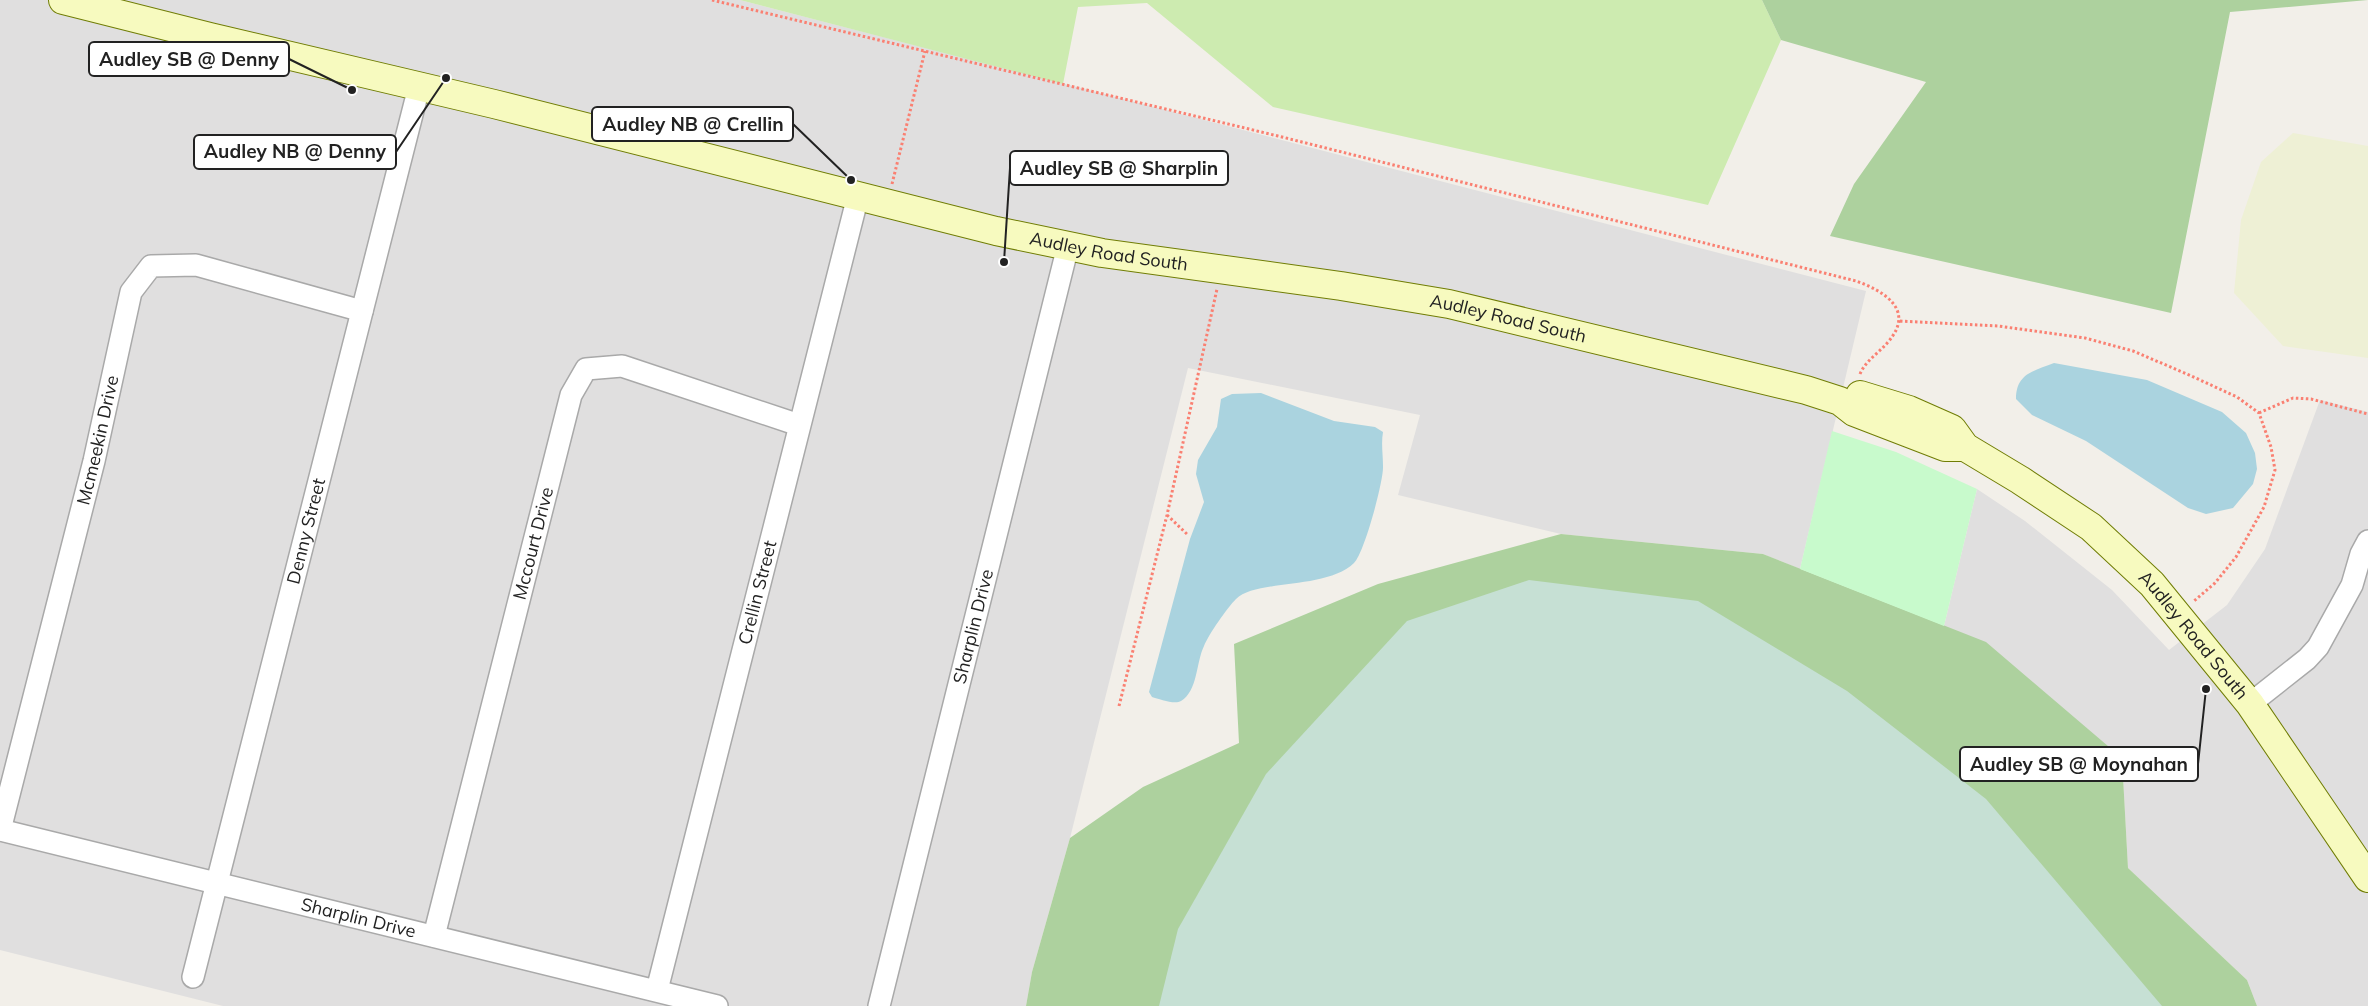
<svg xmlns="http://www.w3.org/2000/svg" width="2368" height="1006" font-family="Mulish,sans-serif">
	<rect width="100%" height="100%" fill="#f2efe9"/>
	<path fill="#e0dfdf" d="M 0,0 L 740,0 L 1866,291 L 1800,569 L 1763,554 L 1561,534 L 1398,495 L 1420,415 L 1188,368 L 1070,838 L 1032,972 L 1026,1006 L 223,1006 L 0,950 Z
		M 2320,400 L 2368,412 L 2368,1006 L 2257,1006 L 2247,980 L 2128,868 L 2122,758 L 1944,626 L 1977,489 L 2025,521 L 2112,590 L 2169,650 L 2227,605 L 2265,549 Z"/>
	<path fill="#eef0d5" d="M 2293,133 L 2368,146 L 2368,358 L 2283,346 L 2234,293 L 2241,220 L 2261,162 Z"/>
	<path fill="#cdebb0" d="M 740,0 L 1762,0 L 1781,40 L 1708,205 L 1273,107 L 1147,3 L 1078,7 L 1063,84 Z"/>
	<path fill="#add19e" d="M 1762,0 L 2368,0 L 2230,12 L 2171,313 L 1830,236 L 1854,184 L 1926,82 L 1781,40 Z
		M 1561,534 L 1763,554 L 1986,642 L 2122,758 L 2128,868 L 2247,980 L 2257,1006 L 1026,1006 L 1032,972 L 1070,838 L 1143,787 L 1239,743 L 1234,644 L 1378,584 Z"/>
	<path fill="#c6e0d4" d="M 1529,580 L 1698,601 L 1847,691 L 1986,799 L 2162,1006 L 1159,1006 L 1178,929 L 1266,774 L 1407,621 Z"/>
	<path fill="#c8facc" d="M 1832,431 L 1896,452 L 1977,489 L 1944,626 L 1800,569 Z"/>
	<path fill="#aad3df" d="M 2054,363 L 2147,380 L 2222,412 L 2246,433 L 2255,453 L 2257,469 L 2253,484 L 2233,508 L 2206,514 L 2188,508 L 2086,441 L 2032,415 L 2016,399 C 2016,373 2034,371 2054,363 Z
		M 1261,393 L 1334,421 L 1375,427 L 1383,432 C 1381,444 1383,454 1383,466 C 1384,480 1364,554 1354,563 C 1326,590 1256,579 1236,599 C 1227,608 1209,634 1204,646 C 1196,662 1198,691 1181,701 C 1175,705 1159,699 1152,697 L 1149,692 L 1190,539 L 1204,502 L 1196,474 L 1198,460 L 1217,427 L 1221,399 L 1232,394 Z"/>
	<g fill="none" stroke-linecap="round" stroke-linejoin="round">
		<defs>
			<g id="street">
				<path d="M 2250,704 L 2307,659 L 2318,647 L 2352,585 L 2361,554 L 2368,541"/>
				<path id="s1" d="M 0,830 L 94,461 L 131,292 L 151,266 L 196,265 L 362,311"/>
				<path id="s2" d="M 0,830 L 717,1006"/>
				<path id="s3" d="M 434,936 L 571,395 L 586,369 L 622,366 L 799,425"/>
				<path id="s4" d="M 193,977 L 419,87"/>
				<path id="s5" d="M 657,990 L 858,196"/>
				<path id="s6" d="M 879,1006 L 1068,246"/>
			</g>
			<g id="secondary">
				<path id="s7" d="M 63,0 L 210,37 L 494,104 L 996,231 L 1102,253 L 1341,286 L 1449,304 L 1806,390 L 1840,401 L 1854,412 L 1945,447 L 1965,447"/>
				<path id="s8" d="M 1860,395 L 1909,410 L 1952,429 L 1965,447 L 2020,480 L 2091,527 L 2152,584 L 2250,704 L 2368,878"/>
			</g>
		</defs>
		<use href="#street" stroke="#a9a9a9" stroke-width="24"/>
		<use href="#secondary" stroke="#707d05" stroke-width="30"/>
		<path stroke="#fa8072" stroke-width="3" stroke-dasharray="2.5 2.5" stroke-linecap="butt" d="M 712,0 L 1278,136 L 1856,281 C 1884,291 1916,310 1888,342 C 1879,353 1866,360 1860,374
			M 892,184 L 925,51
			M 1900,321 L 1998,326 L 2085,338 L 2133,351 L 2187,374 L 2237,397 L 2259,413 L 2271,447 L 2275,470 L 2264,507 L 2236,557 L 2215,583 L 2194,601
			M 2259,413 L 2293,398 L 2311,399 L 2368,414
			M 1167,515 L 1188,535
			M 1119,706 L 1167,515 L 1217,289"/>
		<use href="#street" stroke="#fff" stroke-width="21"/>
		<use href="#secondary" stroke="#f7fabf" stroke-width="28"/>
	</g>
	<g text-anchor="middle" stroke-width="5" stroke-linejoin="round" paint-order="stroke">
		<g font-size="18" fill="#222" stroke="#fff">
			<text dy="6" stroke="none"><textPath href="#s7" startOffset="1076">Audley Road South</textPath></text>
			<text dy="6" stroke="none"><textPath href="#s7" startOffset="1481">Audley Road South</textPath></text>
			<text dy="6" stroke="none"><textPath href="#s1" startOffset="402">Mcmeekin Drive</textPath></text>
			<text dy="6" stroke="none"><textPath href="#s4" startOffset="460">Denny Street</textPath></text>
			<text dy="6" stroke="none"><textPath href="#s3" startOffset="405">Mccourt Drive</textPath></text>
			<text dy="6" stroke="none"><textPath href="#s5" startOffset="410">Crellin Street</textPath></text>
			<text dy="6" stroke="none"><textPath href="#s6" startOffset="391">Sharplin Drive</textPath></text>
			<text dy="6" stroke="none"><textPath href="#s8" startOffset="419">Audley Road South</textPath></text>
			<text dy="6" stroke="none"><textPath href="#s2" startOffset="369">Sharplin Drive</textPath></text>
		</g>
	</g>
	<path fill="none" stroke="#222" stroke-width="2" d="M352 90L289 59M851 180L793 124M446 78L396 152M1004 262L1010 168M2206 689L2198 764"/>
	<g fill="#222" stroke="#fff" stroke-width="2">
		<circle cx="352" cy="90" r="5"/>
		<circle cx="851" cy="180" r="5"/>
		<circle cx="446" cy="78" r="5"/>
		<circle cx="1004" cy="262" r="5"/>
		<circle cx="2206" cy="689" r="5"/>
	</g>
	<g fill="#fff" stroke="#222" stroke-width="2">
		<rect x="89" y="42" width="200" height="34" rx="5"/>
		<rect x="592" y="107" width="201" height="34" rx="5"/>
		<rect x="194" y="135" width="202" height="34" rx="5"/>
		<rect x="1010" y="151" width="218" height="34" rx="5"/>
		<rect x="1960" y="747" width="238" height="34" rx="5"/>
	</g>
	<g font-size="19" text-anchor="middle" font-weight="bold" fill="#222">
		<text x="189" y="66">Audley SB @ Denny</text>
		<text x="693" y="131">Audley NB @ Crellin</text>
		<text x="295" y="158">Audley NB @ Denny</text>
		<text x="1119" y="175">Audley SB @ Sharplin</text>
		<text x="2079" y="771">Audley SB @ Moynahan</text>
	</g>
</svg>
